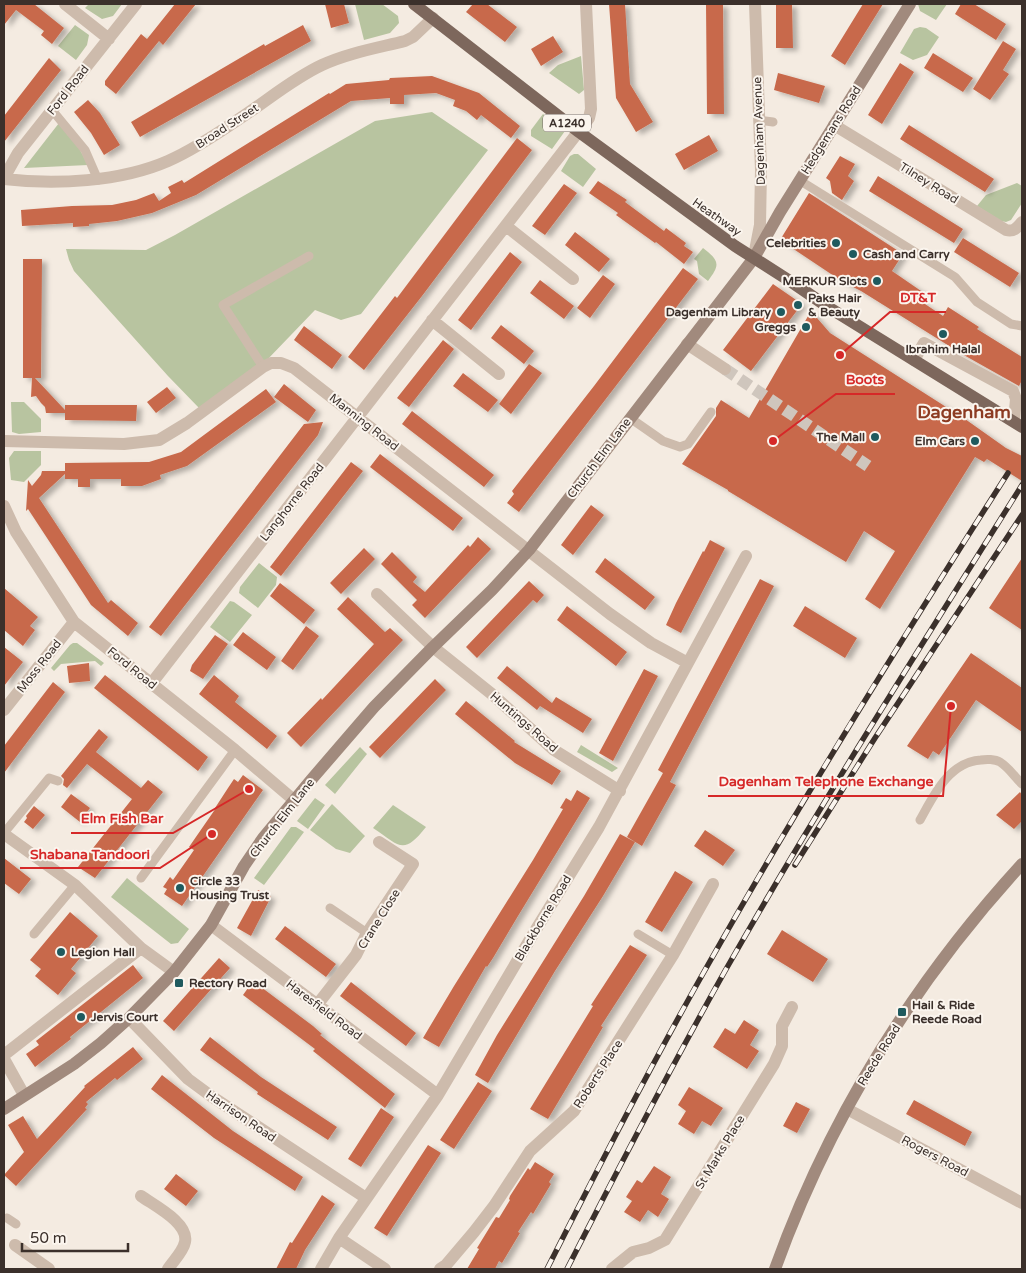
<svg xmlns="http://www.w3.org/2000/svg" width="1026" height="1273" font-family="'Varela Round',sans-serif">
<defs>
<filter id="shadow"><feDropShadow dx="5" dy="3" stdDeviation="2.5" flood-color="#0004"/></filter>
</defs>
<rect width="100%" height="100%" fill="#f4ebe1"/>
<!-- green -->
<path fill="#b8c4a0" d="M89,4H122L113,16L102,19L85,8Z
M355,4H382L398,16L399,23L390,33L364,40Z
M918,4H947L936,20L920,11Z
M75,25L89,35L87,45L76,60L58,46Z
M920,27L926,28L939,37L927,55L913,60L900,53L914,29Z
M581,56L584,90L579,94L549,73L558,65Z
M432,112L488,150L361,314L341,320L315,310L265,362L200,409L168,376L74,271L69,260L66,249L146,250L175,235L375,121Z
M543,114L565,131L552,149L531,136V130Z
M59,123L79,148L88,165L24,168Z
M574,154H578L596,169L583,187L561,171L570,156Z
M1017,183L1022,186V203L1011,220L1006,222L1001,221L977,206L986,195Z
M703,248C720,261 720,265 708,281L699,274L697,261L694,259Z
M11,402H24L41,419V432L19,434L12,432Z
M14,451H41V465L24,482L11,480L9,458Z
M259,563L277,577L276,585L258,608L239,593L240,587Z
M230,601L234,602L252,615L230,642L210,627Z
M73,643H77L104,663L101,666L95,661L61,664L54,671L51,668L70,645Z
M581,745L618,768L612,772L577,752Z
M360,747L367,754L335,794L325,785Z
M315,798L325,805L308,829L297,821Z
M332,804L365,836L350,853L336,849L310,830Z
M393,805L426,827C403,856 400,846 373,828Z
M291,827H296L304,832L264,885L254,878Z
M127,878L189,929L178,943L171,944L111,897Z"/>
<!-- building -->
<path fill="#c8694b" filter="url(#shadow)" d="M4,4H34L64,28L52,44L41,35L44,31L16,10L4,25Z
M175,4H196L163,45L159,41L116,94L105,85V81L141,34L147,39Z
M325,4H344L349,23L331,28Z
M473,4H487L517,27L505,42L466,12Z
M609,4H625L630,84L653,122L636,132L616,98Z
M706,4H723L724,114H707Z
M776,4H792L793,48H776Z
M863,4H883L845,65L831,56Z
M961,4H974L1006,24L996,40L955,14Z
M303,25L311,41L140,137L131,122L264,44L265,46Z
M553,36L563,52L541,66L531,49Z
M1003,41L1016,49L1003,70L1009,74L990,100L973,89Z
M933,53L973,78L963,92L924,68Z
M49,58L61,70L4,142V116Z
M900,63L914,72L882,124L868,115Z
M778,73L825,86L819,103L774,90Z
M432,76L479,93L520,126L511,138L481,115L477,120L466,111L453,106L455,100L436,93L404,95V104H390V98L351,101L196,195L152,213L117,221L89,224V226L73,227V223L22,226L21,210L72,206L112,205L136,200L154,193L159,201L171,193L168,187L182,180L184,183L329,93L330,94L346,84L389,80L390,78Z
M88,100L100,113L120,145L104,155L91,133L74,112Z
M909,125L994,179L985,192L900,139Z
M709,135L718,151L684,170L675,154Z
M517,138L532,150L422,296L364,370L348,357L395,296L397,298Z
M840,156L855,164L848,176L854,181L842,200L832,193L830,181L826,178Z
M878,176L963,229L954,243L869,191Z
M598,181L627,200L625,202L664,231L666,228L686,243L684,246L693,252L684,264L656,242L655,243L616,215L618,213L589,193Z
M564,184L577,193L545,235L532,226Z
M809,193L903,254L892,271L924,293L919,300L943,316L948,307L979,327L977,329L1022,357V380L1019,386L962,354L861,291L843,282L780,240Z
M575,232L610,259L599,272L565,245Z
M963,238L1019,273L1010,287L954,252Z
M510,252L522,262L471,330L458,320Z
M23,259H42L41,378H35L65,410V405H137L136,421L65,420V413H46L45,407L41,403L36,396L31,397L32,378H23Z
M683,268L698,279L519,512L507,503L514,494L512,491L594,386Z
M603,275L615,284L590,318L577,308Z
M540,280L574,306L564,319L530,293Z
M773,284L802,304L751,371L723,350Z
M811,311L830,333L965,419L1006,448L1022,456V481L987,459L984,462L975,457L880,609L865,599L895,551L864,531L846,562L728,491V490L682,464L716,416V408L721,400L749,418Z
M501,325L534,351L524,364L491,338Z
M304,326L342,355L332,369L294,340Z
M443,340L454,349L409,407L397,398Z
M529,364L542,373L511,414L499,404Z
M463,373L498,400L488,412L453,386Z
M284,384L316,410L308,422L274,397Z
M167,387L176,398L156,413L147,402Z
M266,389L276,402L187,466L160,475L161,479L142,486H121V479H90V487H78V479H65V474L39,498L108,603L111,600L138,623L128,636L91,605L28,509L26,511L28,480L32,486L41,475L42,471H65V463L149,462L181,452Z
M412,411L494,475L484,487L402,424Z
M323,422L318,435L161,636L149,627L304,424Z
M380,454L463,518L453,531L370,467Z
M351,462L363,471L281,576L270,567Z
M591,505L604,515L573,555L561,545Z
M478,537L491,549L425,618L412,605L417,600L381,564L392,552L417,577L413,582L425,592L468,545L470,547Z
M710,540L725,548L681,633L666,625L676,603L703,551L704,552Z
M364,548L375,559L341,594L330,583Z
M605,558L655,597L645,610L595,572Z
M1022,558V630L989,608Z
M760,579L774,586L670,782L676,785L642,846L627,837L663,773L658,770Z
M529,581L544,595L537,603L533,600L477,658L466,647Z
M280,583L315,610L304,624L270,596Z
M4,588L38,617L30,626L35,630L23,646L4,630Z
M348,597L385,632L390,628L403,640L301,747L287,733L321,698L322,700L374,644L337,609Z
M567,606L627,652L616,666L557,620Z
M805,606L857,638L845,658L793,626Z
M306,626L319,636L293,670L281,661Z
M243,632L276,657L267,670L233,645Z
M215,635L228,644L203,679L190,671L192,665Z
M4,647L23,662L4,686Z
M971,653L1022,688V732L976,700L939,755L933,751L928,759L907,746Z
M89,663L90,681L69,683L67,666Z
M507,666L552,703L556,697L592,719L583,733L540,706L537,710L497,678Z
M644,669L658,676L613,761L599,753Z
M105,675L208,757L198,771L94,688Z
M214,675L239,696L235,702L277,736L267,749L199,694Z
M435,679L446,690L380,758L369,747Z
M53,682L65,692L4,773V746Z
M466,701L515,741L514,742L561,771L552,785L515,763L455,714Z
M99,729L108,737L96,752L141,788L148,780L163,792L95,878L78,867L132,799L87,764L67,788L63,785L64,779L61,776Z
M243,775L263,790L182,906L164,894L167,889L163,887L170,877L173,880L194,850L189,847L216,808H215L228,788L234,779L238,782Z
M577,790L590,798L518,916L493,958L487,967L486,966L439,1047L423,1038L454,986L533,860L563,809L560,808L566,798L571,801Z
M1020,792L1022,795V821L1014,829L996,815Z
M71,794L90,808L80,822L61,807Z
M34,806L45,815L33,829L24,822L27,818L26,816Z
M705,830L735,850L723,866L694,846Z
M620,834L635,842L603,896L555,971L488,1083L475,1075L497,1035L584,896Z
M4,858L31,879L19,894L4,883Z
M675,871L693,882L662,932L645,922Z
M258,890L271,897L251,936L237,928Z
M70,912L98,936L71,969L76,973L58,995L35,976L41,969L30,960Z
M285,926L336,964L326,977L275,939Z
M782,930L828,959L813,982L767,954Z
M630,945L647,955L601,1026L603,1027L548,1119L530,1109L593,1006L591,1005Z
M219,958L230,968L174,1031L163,1021Z
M133,965L143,978L70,1037L71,1039L35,1067L26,1054L39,1045L36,1041Z
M253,981L313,1026L322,1034L320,1035L395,1094L385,1108L313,1051L315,1049L243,995Z
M351,982L416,1033L406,1046L340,996Z
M744,1020L759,1030L750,1045L759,1051L747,1069L713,1047L725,1028L735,1034Z
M210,1037L261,1077L337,1127L328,1140L257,1094L258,1092L200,1050Z
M133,1047L143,1059L117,1080L115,1078L86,1102L88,1104L85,1108L87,1109L16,1186L4,1175L24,1152L8,1125L23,1116L37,1139L85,1087L84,1086Z
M162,1075L233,1131L303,1177L295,1191L214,1138L151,1089Z
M478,1082L492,1091L454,1149L440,1140Z
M689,1087L723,1108L711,1126L702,1121L694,1134L678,1124L686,1111L678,1105Z
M914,1100L972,1132L965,1146L906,1114Z
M796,1102L810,1109L797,1133L783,1126Z
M381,1108L394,1117L361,1167L348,1159Z
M428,1145L441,1153L387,1236L374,1228Z
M535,1162L554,1174L549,1182L551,1184L533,1214L531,1212L518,1232L520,1233L502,1263L499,1261L495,1269H467L479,1249L477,1248L496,1217L499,1218L510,1200L509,1199L510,1196L528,1168L530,1170Z
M654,1166L671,1177L661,1194L669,1199L658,1217L648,1210L640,1222L624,1212L632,1201L626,1197L637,1180L642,1183Z
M176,1174L198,1191L186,1206L164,1189Z
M322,1195L335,1204L305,1250L296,1269H276L290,1242L292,1243Z"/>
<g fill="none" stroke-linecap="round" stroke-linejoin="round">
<!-- street-tunnel -->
<path stroke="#cfc6bd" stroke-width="12" stroke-dasharray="12 6" stroke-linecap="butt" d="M725,369L868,466"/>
<!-- lane -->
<path stroke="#cdbbac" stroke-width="9" d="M52,110L85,150L98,180
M759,120L773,122
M799,180L955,277L977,302L1011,324L1022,326
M263,367L223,305L309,256
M630,418L663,441L680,447L688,444L711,412
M920,820C934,795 949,762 981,760C986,759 995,759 1000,762C1008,767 1015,777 1022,784
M4,833L49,778L58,781
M141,878L235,750
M330,908L367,933
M34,934L75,885
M638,934L673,955
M7,1218L16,1224"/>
<!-- street -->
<path stroke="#cdbbac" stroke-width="12" d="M65,4L109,39
M834,125L1006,230C1014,232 1017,228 1022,222
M4,178L18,153L136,4
M4,179C55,185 120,182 168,161C193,150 217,134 239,119C267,101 292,79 322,65C348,53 377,48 405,41L413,37L433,18
M506,226L573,279
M754,256L760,225L761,170L755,4
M432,320L499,374
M687,344L725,369
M914,360L924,343L1013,391L1016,399L1014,421
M4,441L124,444L159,440L187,423L263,367L271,363H281L294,368L610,614L651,643L688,663
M4,506L16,532L74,622L235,750L295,801
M377,594L433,647L493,695L554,750L620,791
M151,684L589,118L591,109L586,4
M4,710L74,622
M4,834L75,885L141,948L174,972
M211,925L438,1095
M317,1005L356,955L367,933L413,864L379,842
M129,1018L188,1079L211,1096L366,1198
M4,1055L141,948
M4,1059L24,1095
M847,1109L1022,1203
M141,1196C155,1206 189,1223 185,1242C183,1252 173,1261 168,1269
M339,1238L385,1269
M15,1245L49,1269
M321,1269L339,1238L438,1095L535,931L599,827L746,556
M440,1269L446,1265L474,1232L494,1206L530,1151L574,1111L673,955L713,884
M612,1269L633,1252L649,1248L665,1240L774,1064L782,1046V1026L792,1007"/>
<!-- secondary -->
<path stroke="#a18a7d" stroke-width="12" d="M4,1109L74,1064L101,1043L129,1018L174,972L211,925L244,866L263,838L311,780L374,707L433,647L492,590L529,550L754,258L780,212L910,4
M775,1269C829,1119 914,982 1022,864"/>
<!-- primary -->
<path stroke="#7d675c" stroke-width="12" d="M414,4L579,132L735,246L793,283L828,307L1022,427"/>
<!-- rail casing -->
<g stroke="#3b302b" stroke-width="5.5">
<path id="rail" d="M795,865L875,738L1022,515
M547,1269C599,1166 652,1063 709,963C803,797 905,634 1008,473
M567,1269C618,1169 670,1069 725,971C819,806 921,646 1022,485"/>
</g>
<!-- rail -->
<use href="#rail" stroke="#fbf5ee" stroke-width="4" stroke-dasharray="11" stroke-linecap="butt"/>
</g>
<!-- markers -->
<g fill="#1f5a5e" stroke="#fbf5ee" stroke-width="2">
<circle cx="836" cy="243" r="5"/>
<circle cx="853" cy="254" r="5"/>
<circle cx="877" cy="281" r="5"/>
<circle cx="798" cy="305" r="5"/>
<circle cx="781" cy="312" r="5"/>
<circle cx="806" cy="327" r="5"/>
<circle cx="943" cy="334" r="5"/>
<circle cx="875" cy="437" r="5"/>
<circle cx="975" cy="441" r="5"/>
<circle cx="180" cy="888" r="5"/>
<circle cx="61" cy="952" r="5"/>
<rect x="174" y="978" width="10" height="10" rx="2.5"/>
<rect x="897" y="1007" width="10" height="10" rx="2.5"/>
<circle cx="81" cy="1017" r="5"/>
</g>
<g text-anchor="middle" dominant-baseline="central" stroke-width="4" stroke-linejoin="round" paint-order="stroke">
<!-- shield labels -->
<rect fill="#fbf5ee" stroke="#756b66" stroke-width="1" x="543" y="114.5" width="48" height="17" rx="4"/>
<g font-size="11" font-weight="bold" fill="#3b302b">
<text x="567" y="123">A1240</text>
</g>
<!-- street labels -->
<g font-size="12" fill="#3b302b" stroke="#fbf5ee">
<text transform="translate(68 90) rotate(-52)">Ford Road</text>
<text transform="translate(227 126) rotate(-33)">Broad Street</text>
<text transform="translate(831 130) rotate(-58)">Hedgemans Road</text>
<text transform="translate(759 131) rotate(-92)">Dagenham Avenue</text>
<text transform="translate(929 183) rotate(32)">Tilney Road</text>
<text transform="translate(717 217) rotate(35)">Heathway</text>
<text transform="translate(364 422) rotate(38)">Manning Road</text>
<text transform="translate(599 458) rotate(-53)">Church Elm Lane</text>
<text transform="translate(292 502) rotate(-52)">Langhorne Road</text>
<text transform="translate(39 666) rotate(-52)">Moss Road</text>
<text transform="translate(132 668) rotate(39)">Ford Road</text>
<text transform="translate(524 722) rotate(41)">Huntings Road</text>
<text transform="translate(282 818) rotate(-52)">Church Elm Lane</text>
<text transform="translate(543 918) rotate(-59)">Blackborne Road</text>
<text transform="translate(379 919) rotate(-58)">Crane Close</text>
<text transform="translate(324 1010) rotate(37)">Haresfield Road</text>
<text transform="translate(879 1055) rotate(-58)">Reede Road</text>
<text transform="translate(598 1074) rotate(-57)">Roberts Place</text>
<text transform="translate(241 1116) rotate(34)">Harrison Road</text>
<text transform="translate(720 1152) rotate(-59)">St Marks Place</text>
<text transform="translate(935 1156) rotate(28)">Rogers Road</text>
</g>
<!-- poi labels -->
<g font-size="12" font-weight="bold" fill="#3b302b" stroke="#fbf5ee" text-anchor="start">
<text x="826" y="243" text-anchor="end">Celebrities</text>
<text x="863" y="254">Cash and Carry</text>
<text x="867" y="281" text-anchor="end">MERKUR Slots</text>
<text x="808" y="298">Paks Hair<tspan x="808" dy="14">&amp; Beauty</tspan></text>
<text x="771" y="312" text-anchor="end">Dagenham Library</text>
<text x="796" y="327" text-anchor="end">Greggs</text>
<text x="943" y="349" text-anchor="middle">Ibrahim Halal</text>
<text x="865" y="437" text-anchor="end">The Mall</text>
<text x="965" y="441" text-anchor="end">Elm Cars</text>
<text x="190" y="881">Circle 33<tspan x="190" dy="14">Housing Trust</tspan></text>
<text x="71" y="952">Legion Hall</text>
<text x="189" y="983">Rectory Road</text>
<text x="912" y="1005">Hail &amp; Ride<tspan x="912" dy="14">Reede Road</tspan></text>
<text x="91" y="1017">Jervis Court</text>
</g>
<!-- district labels -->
<g font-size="18" font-weight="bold" fill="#8c3b22" stroke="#fbf5ee">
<text x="964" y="412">Dagenham</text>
</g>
</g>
<!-- callouts -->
<path fill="none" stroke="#d62828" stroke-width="2" d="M840 355L890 312H946M773 441L836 394H895M951 706L943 796H708M249 789L173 833H71M212 834L160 868H20"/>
<g fill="#d62828" stroke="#fbf5ee" stroke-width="2">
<circle cx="840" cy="355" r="5"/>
<circle cx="773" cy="441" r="5"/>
<circle cx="951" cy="706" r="5"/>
<circle cx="249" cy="789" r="5"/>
<circle cx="212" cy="834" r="5"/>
</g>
<g font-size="14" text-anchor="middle" font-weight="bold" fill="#d62828" stroke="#fbf5ee" stroke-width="4" stroke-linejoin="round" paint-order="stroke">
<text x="918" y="302">DT&amp;T</text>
<text x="865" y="384">Boots</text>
<text x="826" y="786">Dagenham Telephone Exchange</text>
<text x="122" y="823">Elm Fish Bar</text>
<text x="90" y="859">Shabana Tandoori</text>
</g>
<!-- border -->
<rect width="1026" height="1273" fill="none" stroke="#3b302b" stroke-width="10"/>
<!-- scale -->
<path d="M22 1243v8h106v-8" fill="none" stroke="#3b302b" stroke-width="2.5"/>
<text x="30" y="1243" font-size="15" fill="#3b302b" stroke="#fbf5ee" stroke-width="4" paint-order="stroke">50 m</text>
</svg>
